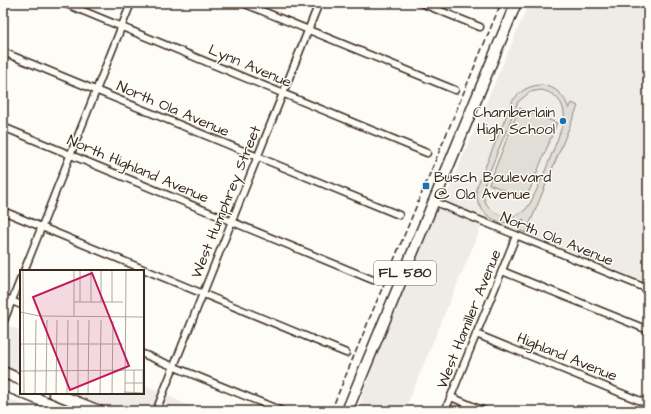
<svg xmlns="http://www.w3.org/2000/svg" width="651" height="414" font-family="'Architects Daughter',sans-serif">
<rect width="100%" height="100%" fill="#fdfcf7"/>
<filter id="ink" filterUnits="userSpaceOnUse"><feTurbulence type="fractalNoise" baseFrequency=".025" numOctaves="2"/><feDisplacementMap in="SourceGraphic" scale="8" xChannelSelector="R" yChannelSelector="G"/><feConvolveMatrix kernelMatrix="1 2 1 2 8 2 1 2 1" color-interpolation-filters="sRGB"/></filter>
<g filter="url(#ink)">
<!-- built -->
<path fill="#efece7" d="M529,3H648V283L444,201Z
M438,207L482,225L404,411H357L380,347Z
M6,325L21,331V374L3,367V332Z
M143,385L160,393L152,411H112L69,393H143Z
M165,395L201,411H159Z
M3,397H4L39,411H3Z"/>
<!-- green -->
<path fill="#e1ded7" stroke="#8e847a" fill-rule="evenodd" d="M542,85C556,87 564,95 569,109L572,103L578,106L526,233L519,230L524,219C500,230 476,215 476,189L513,100C521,90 530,85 542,85ZM541,90C557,93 566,105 564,121C559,136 535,200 526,209C517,218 502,219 492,210C484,204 482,195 484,185L518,102L530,92Z
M519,108L557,123L526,199L489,184Z"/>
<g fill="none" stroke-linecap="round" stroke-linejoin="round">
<!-- street casing -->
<g stroke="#3b2a1e" stroke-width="9">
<path id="street" d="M64,3L427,153
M243,3L455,90
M421,3L480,27
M3,52L399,215
M3,127L373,280
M435,202L648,289
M3,211L346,353
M24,271L131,3
M502,271L648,330
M3,297L21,305
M3,323L21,278
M476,334L648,404
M143,354L282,411
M451,397L484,411
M156,411L319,3
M445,411L516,236"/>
</g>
<!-- primary casing -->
<g stroke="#3b2a1e" stroke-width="13">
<path id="primary" d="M3,372L21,380
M3,385L21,392
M23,393L67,411
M54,393L99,411
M347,411L516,3"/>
</g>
<!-- street -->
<use href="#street" stroke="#fdfcf7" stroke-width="6"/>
<!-- primary -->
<use href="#primary" stroke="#fdfcf7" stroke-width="10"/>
<!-- rail -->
<path stroke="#3b2a1e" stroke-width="1.5" stroke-dasharray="6 3" stroke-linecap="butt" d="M331,411L501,3"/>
</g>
</g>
<!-- markers -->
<g fill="#1f6fb2" stroke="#fdfcf7" stroke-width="1.5">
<circle cx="563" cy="121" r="4"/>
<rect x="422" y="182" width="8" height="8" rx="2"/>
</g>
<g text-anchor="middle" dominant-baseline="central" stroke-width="3" stroke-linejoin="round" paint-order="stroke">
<!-- shield labels -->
<rect fill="#fdfcf7" stroke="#75695f" stroke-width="1" x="374" y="261" width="62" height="24" rx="3"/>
<g font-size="14" font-weight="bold" fill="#3b2a1e">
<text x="405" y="273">FL 580</text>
</g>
<!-- street labels -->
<g font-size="15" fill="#3b2a1e" stroke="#fdfcf7">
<text transform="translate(250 66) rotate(23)">Lynn Avenue</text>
<text transform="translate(173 109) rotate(23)">North Ola Avenue</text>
<text transform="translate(138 169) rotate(23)">North Highland Avenue</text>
<text transform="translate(226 202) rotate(-68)">West Humphrey Street</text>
<text transform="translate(557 239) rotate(22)">North Ola Avenue</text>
<text transform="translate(469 319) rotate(-68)">West Hamiller Avenue</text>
<text transform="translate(567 357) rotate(22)">Highland Avenue</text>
</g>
<!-- poi labels -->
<g font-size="15" fill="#3b2a1e" stroke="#fdfcf7" text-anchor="end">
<text x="555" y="112">Chamberlain<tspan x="555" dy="17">High School</tspan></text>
<text x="434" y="177" text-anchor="start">Busch Boulevard<tspan x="434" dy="17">@ Ola Avenue</tspan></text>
</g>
</g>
<!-- overview -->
<g transform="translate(20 270)">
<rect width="124" height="124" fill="#fdfcf7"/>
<path fill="none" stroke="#afa8a0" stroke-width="1" d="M3,0L4,124M54,32H103M60,32V0M71,32V0M81,32V0M92,32V0M0,42L20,46L124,47M54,46V0M0,74H103M123,100V124M0,101L124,100M105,113H124M104,122L123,123M15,124L16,50M26,124L27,50M36,124L37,50M47,124L48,50M58,124V50M68,124L69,50M80,124L81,50M92,124L93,51M105,124L106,0M114,124V100"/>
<path fill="#c2185b" fill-opacity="0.15" stroke="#c2185b" stroke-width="2" d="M72,3L109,96L50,120L13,27Z"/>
<rect width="124" height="124" fill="none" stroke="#3b2a1e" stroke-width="2"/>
</g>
<!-- margin -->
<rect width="651" height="414" fill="none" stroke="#fdfcf7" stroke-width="16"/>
<rect x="8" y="8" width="635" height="398" fill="none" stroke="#3b2a1e" stroke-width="1.5" filter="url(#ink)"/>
</svg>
